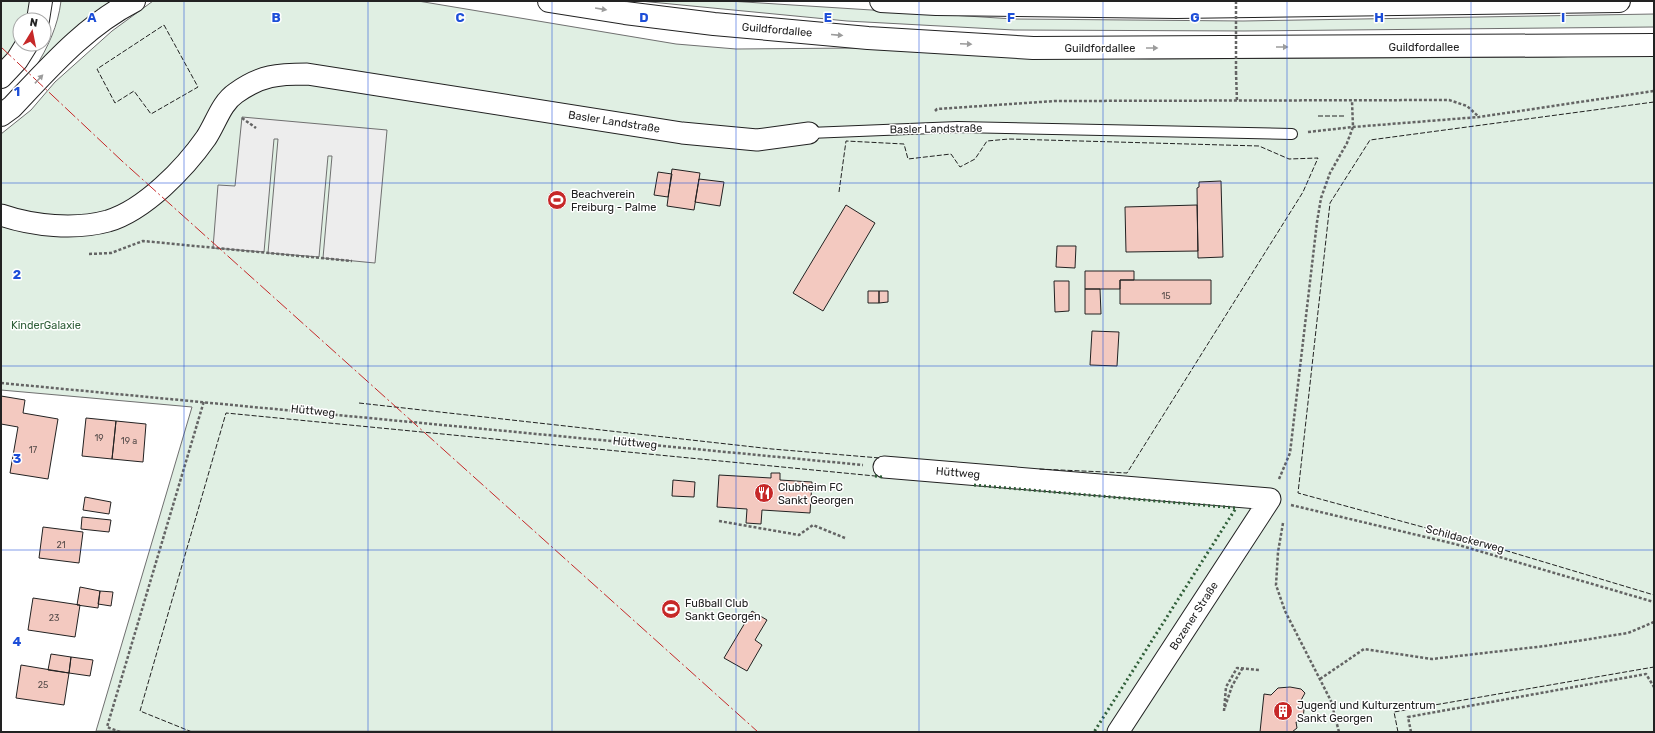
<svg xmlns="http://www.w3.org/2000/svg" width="1655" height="733" font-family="Rubik,sans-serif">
<rect width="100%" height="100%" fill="#fff"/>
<!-- green -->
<path fill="#e0efe3" stroke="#6f6f6f" d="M1,1H33L28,20H20V38L1,63Z
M61,1H116L35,68C48,47 58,26 61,1Z
M153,1H418L676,44L736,49L858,48L1030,57L1152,59L1551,57L1654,54V732L96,731L192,407L1,390V134L31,110L55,82L112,31Z
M640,1H729L1014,19L1243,21L1654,14V27L1244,31L1014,30L847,21Z"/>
<!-- parking -->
<path fill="#ededed" stroke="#6f6f6f" d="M242,117L387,130L375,263L323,258L332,156H328L319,257L268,253L278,139H274L264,252L213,248L218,185L235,186Z"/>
<!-- building -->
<path fill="#f3c9c0" stroke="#222" d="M672,169L700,173L694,210L667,206Z
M658,172L672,174L668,197L654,195Z
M699,179L724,182L720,206L695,202Z
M1221,181L1223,257L1198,258L1197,188L1199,187V182Z
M846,205L875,223L823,311L793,293Z
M1197,205L1198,251L1126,252L1125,207Z
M1057,246H1076L1075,268L1056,267Z
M1085,271H1134V280H1120V289H1085Z
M1120,280H1211V304H1120Z
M1054,281H1069V311L1055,312Z
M1085,289H1100L1101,314H1085Z
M868,291H879V303H868Z
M879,291H888V302L879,303Z
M1092,331L1119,332L1117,366L1090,365Z
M1,396L25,400L23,413L58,419L48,479L10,473L18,427L1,424Z
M86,418L116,421L112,459L82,456Z
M116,421L146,424L143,462L112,459Z
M771,473H780V480L812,482L810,513L762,510L761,524L746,523L747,509L717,507L719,475L771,478Z
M673,480L695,482L694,497L672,496Z
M85,497L111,502L109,514L83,510Z
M82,517L111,520L109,532L81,529Z
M43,527L83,532L79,563L39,558Z
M80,587L100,591L98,608L77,605Z
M100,591L113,592L111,606L98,604Z
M33,598L80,605L75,637L28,630Z
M752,611L767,620L755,640L762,645L747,671L724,658Z
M51,654L71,657L69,673L48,670Z
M71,657L93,660L90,676L69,673Z
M21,665L69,673L64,705L16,698Z
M1290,687L1301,689L1305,693L1300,702L1304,709L1303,720L1296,722L1297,728L1292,732H1260L1264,694L1271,695L1278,688Z"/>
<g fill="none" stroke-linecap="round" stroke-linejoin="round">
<!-- lane casing -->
<g stroke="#222" stroke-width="12">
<path id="lane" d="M809,133L958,127L1292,134"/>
</g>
<!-- street casing -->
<g stroke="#222" stroke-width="23">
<path id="street" d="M1,215C33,226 75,230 108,221C145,210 185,168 206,138C216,123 221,103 236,93C261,75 278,74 307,74L682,133L757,140L809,133
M884,467L1270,499L1118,732"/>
</g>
<!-- highway casing -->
<g stroke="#222" stroke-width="24">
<path id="highway" d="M549,1L625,13L714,24L868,38L1033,48L1654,45
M881,1L936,4L1176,7L1619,1
M38,20L41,1
M1,77L17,60L27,44
M1,115L12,107C49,68 85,26 134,1"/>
</g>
<!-- path -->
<path stroke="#646464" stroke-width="2.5" stroke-dasharray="3 2" stroke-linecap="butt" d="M1236,72L1237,102
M935,111L937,109L1055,101L1449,100L1467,106L1479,117
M242,118L256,128
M1308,132L1353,127L1479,117L1654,91
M89,254L111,253L143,241L352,261
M1,383L863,465
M1279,479L1290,453L1317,222L1321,198L1330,173L1347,143L1353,127L1352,101
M1291,505L1455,544L1654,602
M719,521L799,535L813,525L845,538
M1283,523L1278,552L1276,585L1285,611L1331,701L1339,732
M1320,679L1364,649L1432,659L1545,646L1628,633L1654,622
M1225,707L1232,686L1242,669
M1224,711L1226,687L1237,668L1260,670
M120,732L107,727L204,401
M1411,732L1408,717L1646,674L1654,687"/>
<!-- lane -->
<use href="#lane" stroke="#fff" stroke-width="10"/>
<!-- street -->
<use href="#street" stroke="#fff" stroke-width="21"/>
<!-- highway -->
<use href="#highway" stroke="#fff" stroke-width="22"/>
<!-- path-bridge -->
<path stroke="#646464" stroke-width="2.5" stroke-dasharray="3 2" stroke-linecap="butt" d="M1236,1V72"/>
<!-- hedge -->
<path stroke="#2f5e38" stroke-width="3" stroke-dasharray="2 3" stroke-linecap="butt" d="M875,476L883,477
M974,485L1236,508L1094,732"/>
<!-- fence -->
<path stroke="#222" stroke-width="1" stroke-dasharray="5 2" stroke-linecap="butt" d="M164,25L198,87L151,114L134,91L115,103L97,69Z
M1654,102L1370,140L1330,203L1298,493L1474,541L1654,595
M1318,116H1345
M839,192L846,141L904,144L908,159L951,154L960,167L975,159L987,141L1009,139L1259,146L1289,159L1318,158L1303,192L1127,473L1038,469
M359,403L772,449L880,458
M192,732L140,711L226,413L875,476
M1398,732L1394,712L1654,667"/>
<!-- power -->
<path stroke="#c62828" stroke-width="1" stroke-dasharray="14 3 2 3" stroke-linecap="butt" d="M1,47L122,161L758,732"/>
</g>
<!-- one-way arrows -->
<defs><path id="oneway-solid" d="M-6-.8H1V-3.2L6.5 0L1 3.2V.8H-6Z"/></defs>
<g fill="#9c9c9c">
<use href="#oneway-solid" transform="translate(601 9) rotate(9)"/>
<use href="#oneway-solid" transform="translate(837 35) rotate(5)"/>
<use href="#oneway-solid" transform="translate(966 44) rotate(3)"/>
<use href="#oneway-solid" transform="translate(1282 47)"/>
<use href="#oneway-solid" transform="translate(1152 48)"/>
<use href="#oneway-solid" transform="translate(39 79) rotate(-47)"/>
</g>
<!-- grid -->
<path fill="none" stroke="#1d4ed8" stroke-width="1" stroke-opacity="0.55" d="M184,1V732M368,1V732M552,1V732M736,1V732M919,1V732M1103,1V732M1287,1V732M1471,1V732M1,183H1654M1,366H1654M1,550H1654"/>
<!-- icons -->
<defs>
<g id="stadium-disc" transform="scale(1)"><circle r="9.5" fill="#c62828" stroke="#fff"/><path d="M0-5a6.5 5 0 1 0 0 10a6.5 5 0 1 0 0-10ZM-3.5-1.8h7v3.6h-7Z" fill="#fff"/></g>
<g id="restaurant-disc" transform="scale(1)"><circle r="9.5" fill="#c62828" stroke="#fff"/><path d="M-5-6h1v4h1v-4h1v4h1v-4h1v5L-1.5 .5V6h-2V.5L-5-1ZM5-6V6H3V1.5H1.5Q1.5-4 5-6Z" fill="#fff"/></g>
<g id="building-disc" transform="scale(1)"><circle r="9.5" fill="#c62828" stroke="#fff"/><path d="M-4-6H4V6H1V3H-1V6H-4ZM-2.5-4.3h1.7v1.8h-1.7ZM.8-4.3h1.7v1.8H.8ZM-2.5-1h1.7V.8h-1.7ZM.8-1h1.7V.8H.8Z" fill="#fff"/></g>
</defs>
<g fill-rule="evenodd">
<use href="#stadium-disc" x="557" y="200"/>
<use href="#restaurant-disc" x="764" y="493"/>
<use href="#stadium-disc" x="671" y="609"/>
<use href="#building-disc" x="1283" y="711"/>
</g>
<g text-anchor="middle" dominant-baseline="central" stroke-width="3" stroke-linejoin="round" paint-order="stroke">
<!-- number labels -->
<g font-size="9" fill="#564c4a">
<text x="1166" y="296">15</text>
<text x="99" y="438">19</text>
<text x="129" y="441">19 a</text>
<text x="33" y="450">17</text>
<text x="61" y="545">21</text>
<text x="54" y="618">23</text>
<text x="43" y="685">25</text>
</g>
<!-- street labels -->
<g font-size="11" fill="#222" stroke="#fff">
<text transform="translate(777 30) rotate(5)">Guildfordallee</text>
<text x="1424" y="47">Guildfordallee</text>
<text x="1100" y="48">Guildfordallee</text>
<text transform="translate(614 122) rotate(9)">Basler Landstraße</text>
<text transform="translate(936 129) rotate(-1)">Basler Landstraße</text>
<text transform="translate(313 411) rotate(6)">Hüttweg</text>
<text transform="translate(635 443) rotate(6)">Hüttweg</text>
<text transform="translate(958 473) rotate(5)">Hüttweg</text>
<text transform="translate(1465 539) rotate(15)">Schildackerweg</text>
<text transform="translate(1194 616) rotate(-57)">Bozener Straße</text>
</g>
<!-- poi labels -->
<g font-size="11" fill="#222" stroke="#fff" text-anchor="start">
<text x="571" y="194">Beachverein<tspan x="571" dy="13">Freiburg - Palme</tspan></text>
<text x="778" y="487">Clubheim FC<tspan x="778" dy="13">Sankt Georgen</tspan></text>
<text x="685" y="603">Fußball Club<tspan x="685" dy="13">Sankt Georgen</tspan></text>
<text x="1297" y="705">Jugend und Kulturzentrum<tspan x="1297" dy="13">Sankt Georgen</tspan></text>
</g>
<!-- park labels -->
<g font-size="11" fill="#2f5e38" stroke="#fff">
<text x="46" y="325">KinderGalaxie</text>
</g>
</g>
<g font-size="13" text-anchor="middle" font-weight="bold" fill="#1d4ed8" stroke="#fff" stroke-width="3" stroke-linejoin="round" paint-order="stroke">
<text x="92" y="22">A</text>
<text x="276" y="22">B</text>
<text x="460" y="22">C</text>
<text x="644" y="22">D</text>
<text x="828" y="22">E</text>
<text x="1011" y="22">F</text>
<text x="1195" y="22">G</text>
<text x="1379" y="22">H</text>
<text x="1563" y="22">I</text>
<text x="17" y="96">1</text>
<text x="17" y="279">2</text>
<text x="17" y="463">3</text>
<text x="17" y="646">4</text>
</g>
<!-- border -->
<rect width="1655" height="733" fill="none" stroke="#222222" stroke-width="4"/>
<!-- north arrow -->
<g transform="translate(32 32) rotate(10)"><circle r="19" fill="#ffffff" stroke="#a7a7a7"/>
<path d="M0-3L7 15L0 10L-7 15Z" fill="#c62828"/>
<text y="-6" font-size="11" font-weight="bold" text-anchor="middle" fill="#222222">N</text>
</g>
</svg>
